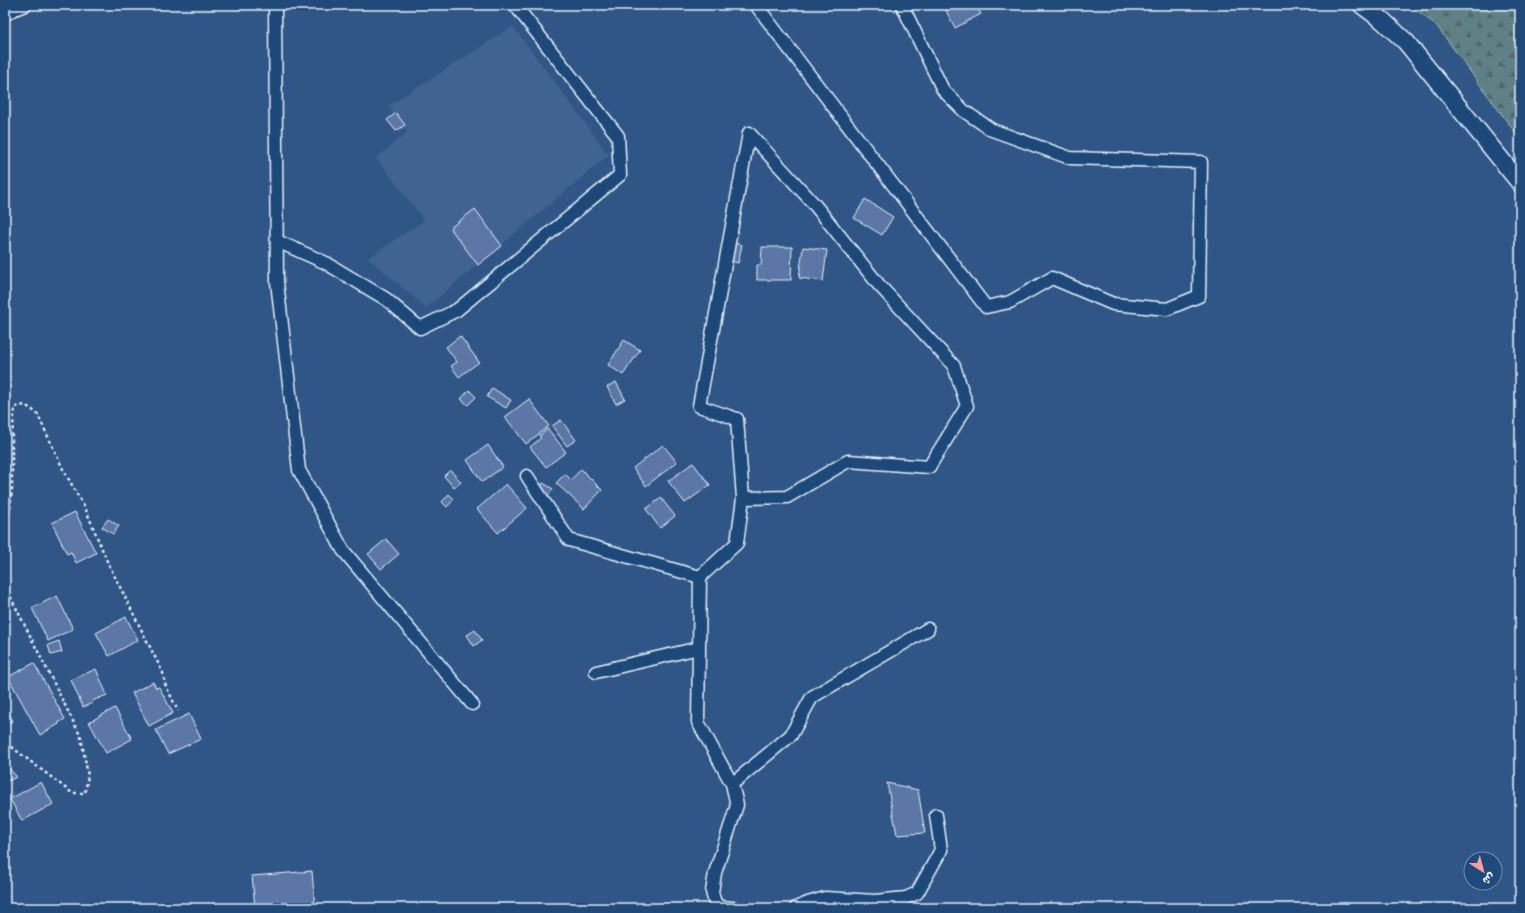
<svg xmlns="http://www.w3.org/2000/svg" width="1525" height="913" font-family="'Shantell Sans','Playpen Sans Arabic',sans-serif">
<defs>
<pattern id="forest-firs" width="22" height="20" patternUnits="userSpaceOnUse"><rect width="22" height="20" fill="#5e8085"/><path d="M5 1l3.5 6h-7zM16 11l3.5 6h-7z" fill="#53676a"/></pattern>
</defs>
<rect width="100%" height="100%" fill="#2f5686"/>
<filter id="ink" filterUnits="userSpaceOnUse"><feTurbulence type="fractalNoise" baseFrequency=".025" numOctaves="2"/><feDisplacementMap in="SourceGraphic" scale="8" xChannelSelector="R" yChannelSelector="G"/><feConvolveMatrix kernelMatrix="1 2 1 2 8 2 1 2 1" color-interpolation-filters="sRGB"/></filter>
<g filter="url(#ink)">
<!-- built -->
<path fill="#3f6391" d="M513,26L609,155L426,308L368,258L424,220L376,158L407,132L388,106Z"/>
<!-- forest -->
<path fill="url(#forest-firs)" stroke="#a3b8be" d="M1410,5H1520V139L1436,25Z"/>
<!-- building -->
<path fill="#5b77a5" stroke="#e8f1f8" d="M947,5H976L981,14L955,28L944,7Z
M396,113L405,125L396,131L387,120Z
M865,199L893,217L882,235L854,218Z
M475,209L502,246L478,265L450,228Z
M731,242L742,245L738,263L727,260Z
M762,247H792L791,280H757V265H761Z
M803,247L827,250L823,281L799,278Z
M460,336L479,362L459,377L451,366L457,362L446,347Z
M624,340L640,350L623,375L608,365Z
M6,376L9,418H5V377Z
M616,382L625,399L616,404L607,387Z
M492,388L511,400L506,408L487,397Z
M469,390L476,397L468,405L461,399Z
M529,399L549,426L526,444L505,417Z
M561,420L576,440L567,446L552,426Z
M548,429L566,452L546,467L530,447L541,438L539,436Z
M488,445L503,467L482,482L467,460Z
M663,445L677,462L646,486L633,468Z
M693,463L710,485L685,503L668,481Z
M581,469L602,490L584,509L556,483L565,474L571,480Z
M450,470L461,482L454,488L444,476Z
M543,483L553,489L547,498L537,492Z
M506,484L527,508L498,533L477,509Z
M449,494L454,499L447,507L442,502Z
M661,498L675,516L660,528L646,509Z
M75,512L96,553L76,563L71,552L67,554L52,523Z
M108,519L119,526L113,534L102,527Z
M386,539L399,554L381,569L368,554Z
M57,596L73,629L48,641L32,608Z
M126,617L138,640L109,656L96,633Z
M475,630L482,640L474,646L467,635Z
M59,641L62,652L51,655L48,645Z
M34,663L65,719L58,723L59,724L40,735L8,677Z
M96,669L107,695L92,701L93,703L83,707L71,680Z
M153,682L156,688L159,687L173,713L149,726L132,693Z
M5,705L13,721L5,725Z
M115,708L132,739L106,753L89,722Z
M189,714L201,739L168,754L156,730Z
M5,764L17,777L5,782Z
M41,782L53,804L22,821L10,799Z
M887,783L918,790L925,833L897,835Z
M312,871L315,908H255L252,876Z"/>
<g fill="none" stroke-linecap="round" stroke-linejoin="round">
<!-- street casing -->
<g stroke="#e8f1f8" stroke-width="15">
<path id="street" d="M275,5L277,282L299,470L343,550L472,704
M756,5L986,307L1010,302L1052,278L1113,304L1167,309L1199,296L1201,162L1070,158L992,130L964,111L943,90L902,5
M5,15L12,10L25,5
M277,241L326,263L386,299L420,328L457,310L620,175L618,136L515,5
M527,476L569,540L700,577
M743,498L787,497L848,461L929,467L967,406L954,366L879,285L814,204L749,133
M596,672L699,648
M732,784L791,735L812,697L928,629
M720,907L734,908
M721,908L715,903L712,892L715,873L737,805L732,784L698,722L700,577L737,543L743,498L737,419L699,406L749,133
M796,908L808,903L825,898L875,901L906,898L917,893L941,850L936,815"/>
</g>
<!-- secondary casing -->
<g stroke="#e8f1f8" stroke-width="20">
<path id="secondary" d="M1362,5L1382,20L1406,42L1520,183"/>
</g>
<!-- path -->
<path stroke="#e8f1f8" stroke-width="2.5" stroke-dasharray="3 3" stroke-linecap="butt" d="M5,556L12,489V435L15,407L25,405L37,413L63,469L86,510L107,561L163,673L165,684L178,711
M5,586L81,737L88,776L85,793H72L5,742"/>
<!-- street -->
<use href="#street" stroke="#1f4a7a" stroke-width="12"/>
<!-- secondary -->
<use href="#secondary" stroke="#1f4a7a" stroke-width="17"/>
</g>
</g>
<!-- margin -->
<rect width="1525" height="913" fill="none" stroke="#1f4a7a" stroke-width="20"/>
<rect x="10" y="10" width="1505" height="893" fill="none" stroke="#e8f1f8" stroke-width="1.5" filter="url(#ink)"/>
<!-- north arrow -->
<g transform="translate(1483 871) rotate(144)"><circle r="19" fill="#1f4a7a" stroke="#6f8dac"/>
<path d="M0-3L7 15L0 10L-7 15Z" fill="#ff9aa2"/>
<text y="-6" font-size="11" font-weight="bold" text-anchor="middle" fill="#e8f1f8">ش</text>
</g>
</svg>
